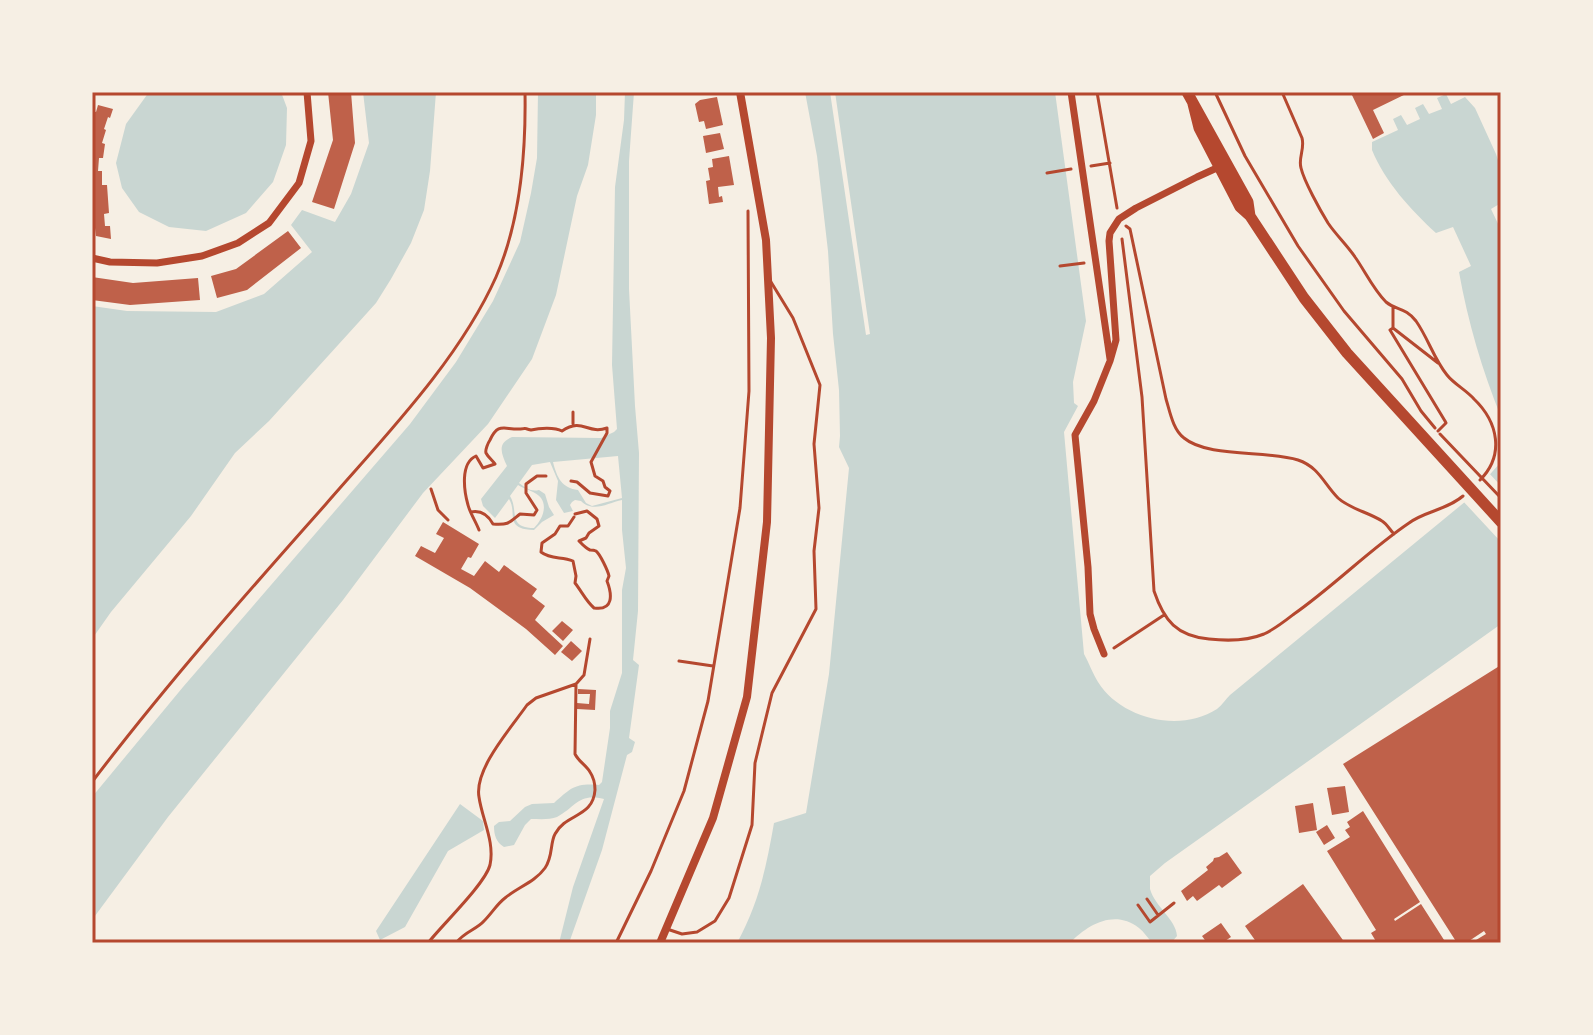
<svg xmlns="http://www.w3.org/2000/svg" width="1593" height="1035" font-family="'Playfair Display',serif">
<rect width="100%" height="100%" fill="#f6efe4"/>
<!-- water -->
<path fill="#c9d6d2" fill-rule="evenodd" d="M149,92H281L287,108L286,145L273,182L246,213L206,231L169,227L139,212L122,188L116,163L126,124Z
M363,92H436L430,171L424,210L411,243L391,279L376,303L358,323L269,421L235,453L191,516L111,612L92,639V306L127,311L216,312L264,294L312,252L291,225L302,210L335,222L351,194L369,143Z
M538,92H596V115L588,165L577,196L556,295L532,359L488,424L423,493L343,600L168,817L92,920V797L183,687L410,424L456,362L493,301L520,242L531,193L537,158Z
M625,92H634L629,161V289L635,406L639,453L638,611L633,660L639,665L629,738L635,742L632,752L627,755L602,850L569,943H559L573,887L604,799C578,793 577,806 557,817C550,820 539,819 531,819L525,825L514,845L504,847C496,842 494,835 494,826L499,822L510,821L525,807L532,804L554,803C571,788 575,783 599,785L602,782L610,728V711L622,673V590L626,568L622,530V500C608,503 593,513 581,501L575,500L572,502L570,505L573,511L564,513L556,500L558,481L550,462L532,465L519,483C526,488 531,492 539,490L545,494L549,507L554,515L542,522L534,530C503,529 518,513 509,499L495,518L483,506L481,499L507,466C501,453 497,443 512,437L601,438L614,432L617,429L612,365L615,187L624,120ZM618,456L622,498L592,506L586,503L578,490C562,488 557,478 553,462ZM518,485C524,489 537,492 541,498C548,508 541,521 534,528C507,528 519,510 510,496Z
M805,92H1055L1086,321L1073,382L1074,403L1078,406L1064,432L1084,654C1089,663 1093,674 1098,682C1121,719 1180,733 1217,709C1222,705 1226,699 1230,695L1466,501L1501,462V624L1165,863L1150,876C1150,877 1150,888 1150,889C1155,907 1176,919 1177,936L1171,943H1152C1148,938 1144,932 1139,928C1115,909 1088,924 1070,943H737C759,903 766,868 774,823L806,813L829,674L849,468L839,447L840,436L839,390L833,334L828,251L817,156Z
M1446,94L1451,104L1465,97L1475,108L1496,154L1501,169V203L1491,209L1501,230V417C1482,370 1468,322 1459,272L1471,266L1453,227L1436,233C1411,210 1385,182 1372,150V142L1398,130L1393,119L1401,115L1407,125L1420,119L1415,108L1423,104L1429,114L1442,109L1437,98Z
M460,804L483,821L484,830L448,851L405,927L380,940L376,931Z"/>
<!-- pier -->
<path fill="#f6efe4" d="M830,92H835L870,334L866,335Z
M1488,472L1501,486V542L1462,500Z"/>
<!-- building -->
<path fill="#bf614a" d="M328,92H351L355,143L334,209L312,202L333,140Z
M1353,92H1410L1373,110L1384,133L1373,139L1351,93Z
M717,97L723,125L706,129L704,121L699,122L695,104L700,100Z
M98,105L113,109L110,118L108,117L104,129L106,130L102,143L105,144L103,158H99L98,171H102V185H107L109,213L104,214L105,226H110L111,239L96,236L95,228H92V111L96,112Z
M720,133L724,149L706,153L703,136Z
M729,156L734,185L718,187L719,197L722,196L723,202L709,204L706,181L710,180L708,168L713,167L712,159Z
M288,231L301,248L247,290L217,298L211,276L236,269Z
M92,277L133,283L198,278L200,300L130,305L92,300Z
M443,522L479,544L471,558L468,557L461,569L474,576L485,561L499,572L504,565L537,589L532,596L545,606L535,620L563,646L555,655L526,629L470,588L415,556L421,546L435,553L444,538L436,534Z
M562,621L573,630L563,641L552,631Z
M571,641L582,651L572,661L561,652Z
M1501,665V943H1471L1486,934L1484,931L1466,943H1457L1343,764Z
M578,689L596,690L595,710L577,709V703L589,704L590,694H578Z
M1345,786L1349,812L1332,815L1327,788Z
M1313,803L1317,830L1299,833L1295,806Z
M1363,811L1420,902L1394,919L1395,921L1421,904L1446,943H1377L1371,933L1376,930L1327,851L1350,837L1345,830L1350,827L1347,822Z
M1327,825L1335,838L1324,845L1316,832Z
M1227,852L1242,873L1222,888L1219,885L1197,901L1193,896L1187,901L1181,891L1208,870L1206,867L1213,861L1214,858L1219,857Z
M1303,884L1345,943H1257L1245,926Z
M1221,923L1231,937L1222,943H1207L1202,936Z"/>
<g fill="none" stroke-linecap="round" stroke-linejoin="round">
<!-- path -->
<path stroke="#b5482f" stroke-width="3" d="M1097,92L1117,208
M1215,92L1245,156L1298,246L1344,311L1402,379L1421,411L1435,428
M1282,92L1302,138C1305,149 1298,158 1301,168C1304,181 1320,210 1328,223C1336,235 1347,245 1355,257C1365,271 1373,289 1386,302C1397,311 1405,307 1416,321C1428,338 1434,359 1447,375C1454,384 1466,390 1474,399C1498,422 1505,455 1480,480
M1091,166L1110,163
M1047,173L1071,169
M1126,226L1130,229L1166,399C1170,412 1173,430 1184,438C1208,458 1267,450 1298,460C1319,467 1324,484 1338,498C1350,509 1368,512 1382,521C1387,524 1390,530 1394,534
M1122,239L1142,397L1154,591C1164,621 1177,636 1209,639C1227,641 1247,641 1264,634C1275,629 1285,621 1294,614C1334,586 1369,550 1409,523C1425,511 1447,510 1463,496
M1060,266L1084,263
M1393,327V307
M1438,363L1393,328L1390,330L1445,421L1446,423L1438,431
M573,424V412
M1440,434L1501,498
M431,489L438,510L448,520
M471,512C481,510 488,515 493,524C509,525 509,523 520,514L534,515L537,510L526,493V484L537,476H546
M574,517L568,526H560L555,534L542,543L541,552C551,560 562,556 573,561L576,576L575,583C582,592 586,601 594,608C614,611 612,594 607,581L609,576C608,571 600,554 596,551C594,550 592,550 590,550C585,548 582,544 579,541L586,538L589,533L599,526L597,519L587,511L575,514
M479,530C476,522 470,513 468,505C464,491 460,463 476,456L483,468L495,464C492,460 488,457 486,453C485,450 488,443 490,440C498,423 503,429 518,429C530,429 520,427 531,430C539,428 555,427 562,431C583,417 587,435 607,428V433L591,462L595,476L603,481L605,487L610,491L608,496L590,493L577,482L571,481
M1114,648L1164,615
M679,661L713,666
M92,782C165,686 246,594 326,504C385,436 459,360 496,277C520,222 526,151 525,92
M1147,899L1158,915
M1138,905L1150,922L1174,903
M428,943C442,925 485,884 490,865C495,842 482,819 479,797C474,769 511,728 527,705L536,698L576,684L584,675L590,639
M456,943C465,931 476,930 484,921C492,913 497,904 505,898C518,887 535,882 545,868C553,857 550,843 555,834C566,813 593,818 595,790C595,783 594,778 590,772C586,765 579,762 575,754L576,684
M616,943L651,871L684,791L708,701L740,508L749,391L748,211"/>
<!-- service -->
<path stroke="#b5482f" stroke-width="3" d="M667,929L682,934L697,932L715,921L729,898L752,825L755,763L772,693L816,609L814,551L819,508L814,444L820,385L793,318L771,282"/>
<!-- minor -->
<path stroke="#b5482f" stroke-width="7" d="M1071,92L1110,359
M92,258L110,262L157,263L202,256L238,243L269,223L299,183L311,141L307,92
M1104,654L1094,629L1090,614L1088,567L1075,435L1094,401L1110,361L1116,340L1109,241L1110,233L1119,219L1136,208L1197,177L1219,167"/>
<!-- tertiary -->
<path stroke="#b5482f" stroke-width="8" d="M660,943L713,818L747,697L767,522L771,338L766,240L740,92"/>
<!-- primary -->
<path stroke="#b5482f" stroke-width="11" d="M1187,92L1248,202L1250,216
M1193,104L1199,128L1240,207L1250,216L1304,298L1347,353L1501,522"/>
</g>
<!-- border -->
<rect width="1593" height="1035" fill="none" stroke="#f6efe4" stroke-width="188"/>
<rect x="94" y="94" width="1405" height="847" fill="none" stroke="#b5482f" stroke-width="3"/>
</svg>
